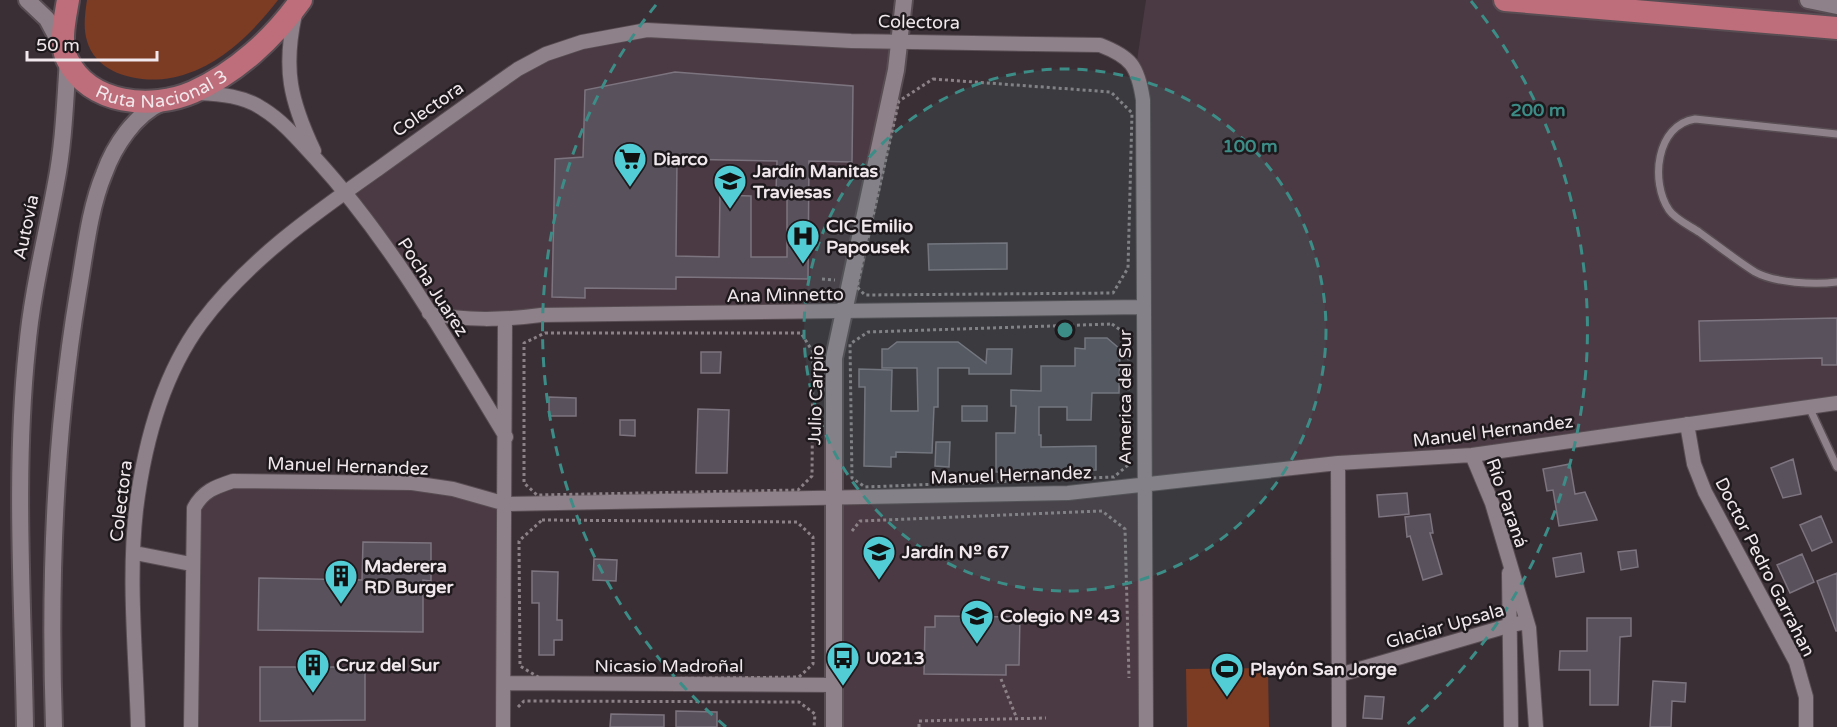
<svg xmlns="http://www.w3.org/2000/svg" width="1837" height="727" font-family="'Varela Round',sans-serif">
<rect width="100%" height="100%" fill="#3b2f36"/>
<!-- built -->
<path fill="#4b3a43" d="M1146,0H1837V403L1711,421L1144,487L1146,727H834L835,498L1143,486L1136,67Z
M621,33L899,41L843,312L429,313L345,192L518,69Z
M412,483L506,504L503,727H191L194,508L215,487Z"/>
<!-- green -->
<path fill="#7c3b23" d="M87,0H278C255,30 223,62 186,74C154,86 98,80 87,41C83,28 85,13 87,0Z
M1268,668L1269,727H1187L1186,669Z"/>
<!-- building -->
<path fill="#59525d" stroke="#7c747f" stroke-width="1.5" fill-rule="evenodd" d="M675,72L853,86L852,162L809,161L808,279L676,277V289L585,288V298L552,297L555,159L583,157L585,90ZM677,159L777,161L776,192H787V257H751V196L720,195L719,257L676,256Z
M1007,243V269L929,270L928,244Z
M1837,318V365H1822V358L1700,361L1699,321Z
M1085,338H1107L1120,349L1119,393H1092L1091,420H1067V407H1039V435H1041V447L1096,446V470L996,472V433H1015L1016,406H1011V390L1041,391V366H1075V348L1085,349Z
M897,342H958L986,363L987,349H1012L1011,374H969V368H938V407H934L932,453L896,452V457H891V467L864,466L865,387H859V369L892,370L891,411H918L917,368H882V349H888Z
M701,352H721L720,373H701Z
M549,397L576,398V416H549Z
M962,406H987V421H962Z
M698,409L729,410L727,473H696Z
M620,420H635V436L620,435Z
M936,442H950L949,467L935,466Z
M1793,459L1801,494L1783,498L1771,468Z
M1570,464L1575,494L1585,492L1597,520L1559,526L1553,490L1547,491L1543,469Z
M1407,493L1409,514L1379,517L1377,495Z
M1430,514L1433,533H1430L1442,574L1423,580L1410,536L1407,537L1405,517Z
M1821,516L1832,542L1812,551L1800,525Z
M363,542L431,543V581L423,580V632L258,630L259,578L362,580Z
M1636,550L1638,567L1621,570L1618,552Z
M1581,553L1584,572L1556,577L1553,558Z
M1802,554L1814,582L1790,593L1777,565Z
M594,559L617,560L616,581L593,580Z
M532,571L558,572L557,620H562V640H554V655H539V603H532Z
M1837,573V631H1836L1817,581Z
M935,616L1020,617L1019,665H1006V675L924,674L925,627H935Z
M1587,618H1631V636L1620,637L1618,705H1590V670H1559L1560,651H1587Z
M260,667H365V720L260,721Z
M1653,681L1686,683L1685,702L1672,701L1671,727H1650Z
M1365,696L1384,697L1382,719L1363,718Z
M676,711L717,712V727H676Z
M611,714L664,715V727H610Z"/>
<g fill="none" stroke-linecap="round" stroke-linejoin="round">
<!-- service casing -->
<g stroke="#584d53" stroke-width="10">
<path id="service" d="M1837,134L1695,119C1656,125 1650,182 1669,210C1675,219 1690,226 1699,232C1717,245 1736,260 1755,272C1775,283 1815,285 1837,282
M1809,407L1837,467"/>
</g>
<!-- minor casing -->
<g stroke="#584d53" stroke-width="16">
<path id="minor" d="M295,14C283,69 290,100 314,151
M198,93C221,94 244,96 263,109C284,122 300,142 316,159C392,242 448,342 506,437
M429,313C467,321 502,320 541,315L1142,307
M1687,424L1694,464L1705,492L1796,662L1806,697V727
M1472,455L1492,503L1529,628L1536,727
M1338,463L1339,727
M135,553L191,564
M1509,573L1511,727
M1339,675L1511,625L1527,622
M504,683L834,685
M138,727C136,655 128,581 136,510C144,445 162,376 201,323C248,260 314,214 378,169C425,135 471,102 518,69L546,54L582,42L647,30L851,41L1100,45C1131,57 1138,66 1143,100L1146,727
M191,727L194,508C203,491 215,487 233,481L412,483L453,489L506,504L1068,493L1338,463L1472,455L1837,403
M503,727L505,320"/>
</g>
<!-- tertiary casing -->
<g stroke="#584d53" stroke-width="20">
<path id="tertiary" d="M27,0L47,19L62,47
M1808,0L1837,6
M25,727C23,601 14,474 27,349C32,292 46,238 56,183C64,142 65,101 68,60
M54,727C49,582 54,437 78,293C85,254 89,210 104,174C114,146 135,114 163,102
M834,727V358L896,70L904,0"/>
</g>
<!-- trunk casing -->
<g stroke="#584d53" stroke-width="26">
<g id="trunk">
<path id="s1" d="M68,0C65,18 59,42 67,59C89,105 152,110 193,92C236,73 274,38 301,0"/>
<path d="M1505,0L1837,28"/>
</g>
</g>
<!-- path -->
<path stroke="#8b8186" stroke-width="3" stroke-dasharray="3 3" stroke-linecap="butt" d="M933,79L1111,92L1132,113L1128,268L1113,293L865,295L857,287L899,101Z
M822,279L835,280
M1112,324L1129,336L1128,465L1114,477L865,487L852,478L850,344L868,332Z
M545,333H801L813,352L812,476L798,490L537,495L524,483V343Z
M542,520L797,522L813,537V664L799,677L543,680L520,666L519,541Z
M852,531L860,521L1102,511L1125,529L1129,678
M1001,679L1017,719
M518,707L524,701L799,702L815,714L814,727
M919,727V721L1046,718"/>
<!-- service -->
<use href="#service" stroke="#8f8189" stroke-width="7"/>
<!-- minor -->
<use href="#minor" stroke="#8f8189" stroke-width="14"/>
<!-- tertiary -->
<use href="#tertiary" stroke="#8f8189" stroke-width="16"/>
<!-- trunk -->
<use href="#trunk" stroke="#be6e7a" stroke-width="22"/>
</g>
<!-- distance rings -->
<circle cx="1065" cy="330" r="261" fill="#3c8d87" fill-opacity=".12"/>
<g fill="none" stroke="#3c8d87" stroke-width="3" stroke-dasharray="10 8">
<circle cx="1065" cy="330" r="261"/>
<path d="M726 727A522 522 0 0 1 659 1M1471 1A522 522 0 0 1 1404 727"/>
</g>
<!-- icons -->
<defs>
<g id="supermarket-pin" transform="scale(1.725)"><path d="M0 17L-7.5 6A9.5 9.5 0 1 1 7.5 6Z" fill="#52ccd5" stroke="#1e191c"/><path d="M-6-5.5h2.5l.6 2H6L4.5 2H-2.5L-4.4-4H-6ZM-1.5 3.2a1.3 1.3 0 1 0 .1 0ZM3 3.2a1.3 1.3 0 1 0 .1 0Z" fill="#111"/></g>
<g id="school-pin" transform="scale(1.725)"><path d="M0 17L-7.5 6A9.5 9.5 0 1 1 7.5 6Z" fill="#52ccd5" stroke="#1e191c"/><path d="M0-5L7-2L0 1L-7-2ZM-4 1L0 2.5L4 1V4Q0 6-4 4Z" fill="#111"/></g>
<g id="hospital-pin" transform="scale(1.725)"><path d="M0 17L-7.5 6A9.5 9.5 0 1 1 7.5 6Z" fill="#52ccd5" stroke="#1e191c"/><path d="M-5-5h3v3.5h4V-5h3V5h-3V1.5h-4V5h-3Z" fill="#111"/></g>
<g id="building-pin" transform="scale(1.725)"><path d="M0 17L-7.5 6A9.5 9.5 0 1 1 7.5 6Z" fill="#52ccd5" stroke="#1e191c"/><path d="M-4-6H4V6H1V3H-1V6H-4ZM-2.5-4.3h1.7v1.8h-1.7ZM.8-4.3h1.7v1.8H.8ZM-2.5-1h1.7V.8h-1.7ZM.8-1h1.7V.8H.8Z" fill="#111"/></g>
<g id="bus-pin" transform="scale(1.725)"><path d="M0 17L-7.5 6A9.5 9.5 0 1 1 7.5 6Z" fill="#52ccd5" stroke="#1e191c"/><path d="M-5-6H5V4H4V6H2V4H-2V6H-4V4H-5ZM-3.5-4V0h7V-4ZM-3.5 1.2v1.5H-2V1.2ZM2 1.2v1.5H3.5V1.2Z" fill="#111"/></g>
<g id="stadium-pin" transform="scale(1.725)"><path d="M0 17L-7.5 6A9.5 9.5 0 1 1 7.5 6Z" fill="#52ccd5" stroke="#1e191c"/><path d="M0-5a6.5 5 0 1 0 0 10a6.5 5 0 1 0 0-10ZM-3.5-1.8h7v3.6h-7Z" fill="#111"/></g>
</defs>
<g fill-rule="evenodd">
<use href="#supermarket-pin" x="630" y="159"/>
<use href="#school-pin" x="730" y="181"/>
<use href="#hospital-pin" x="803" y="236"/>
<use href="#school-pin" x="879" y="552"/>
<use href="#building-pin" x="341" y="576"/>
<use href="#school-pin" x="977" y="616"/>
<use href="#bus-pin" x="843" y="658"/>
<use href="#building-pin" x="313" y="665"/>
<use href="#stadium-pin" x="1227" y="669"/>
</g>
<g text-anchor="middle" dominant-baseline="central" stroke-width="5" stroke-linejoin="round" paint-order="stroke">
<!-- street labels -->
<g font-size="18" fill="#f0e8ec" stroke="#1e191c">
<text transform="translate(919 22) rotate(1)">Colectora</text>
<text stroke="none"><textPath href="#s1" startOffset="172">Ruta Nacional 3</textPath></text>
<text transform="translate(428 109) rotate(-35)">Colectora</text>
<text transform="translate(26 227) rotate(-78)">Autovía</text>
<text transform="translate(433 287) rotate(57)">Pocha Juarez</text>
<text transform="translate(785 295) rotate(-1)">Ana Minnetto</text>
<text transform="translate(816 395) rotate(-88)">Julio Carpio</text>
<text transform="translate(1125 397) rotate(-90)">America del Sur</text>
<text transform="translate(1493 431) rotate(-7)">Manuel Hernandez</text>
<text transform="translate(348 466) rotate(2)">Manuel Hernandez</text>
<text transform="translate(1011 475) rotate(-2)">Manuel Hernandez</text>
<text transform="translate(121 501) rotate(-83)">Colectora</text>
<text transform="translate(1507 503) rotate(71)">Río Paraná</text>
<text transform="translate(1765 567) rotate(63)">Doctor Pedro Garrahan</text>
<text transform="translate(1445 626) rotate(-16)">Glaciar Upsala</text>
<text x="669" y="666">Nicasio Madroñal</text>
</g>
<!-- poi labels -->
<g font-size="18" font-weight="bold" fill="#f0e8ec" stroke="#1e191c" text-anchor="start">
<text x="653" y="159">Diarco</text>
<text x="753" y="171">Jardín Manitas<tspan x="753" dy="21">Traviesas</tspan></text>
<text x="826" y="226">CIC Emilio<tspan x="826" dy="21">Papousek</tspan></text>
<text x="902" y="552">Jardín Nº 67</text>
<text x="364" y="566">Maderera<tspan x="364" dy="21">RD Burger</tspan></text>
<text x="1000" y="616">Colegio Nº 43</text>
<text x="866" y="658">U0213</text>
<text x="336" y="665">Cruz del Sur</text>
<text x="1250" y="669">Playón San Jorge</text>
</g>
</g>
<circle cx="1065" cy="330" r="9" fill="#3c8d87" stroke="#1e191c" stroke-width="3"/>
<g font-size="18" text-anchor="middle" font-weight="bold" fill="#3c8d87" stroke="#1e191c" stroke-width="5" stroke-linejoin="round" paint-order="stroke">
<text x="1538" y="116">200 m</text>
<text x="1250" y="152">100 m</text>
</g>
<!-- scale -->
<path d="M27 51v9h130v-9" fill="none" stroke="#f0e8ec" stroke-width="3"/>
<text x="36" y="51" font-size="18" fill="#f0e8ec" stroke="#1e191c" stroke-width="4.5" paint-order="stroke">50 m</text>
</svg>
